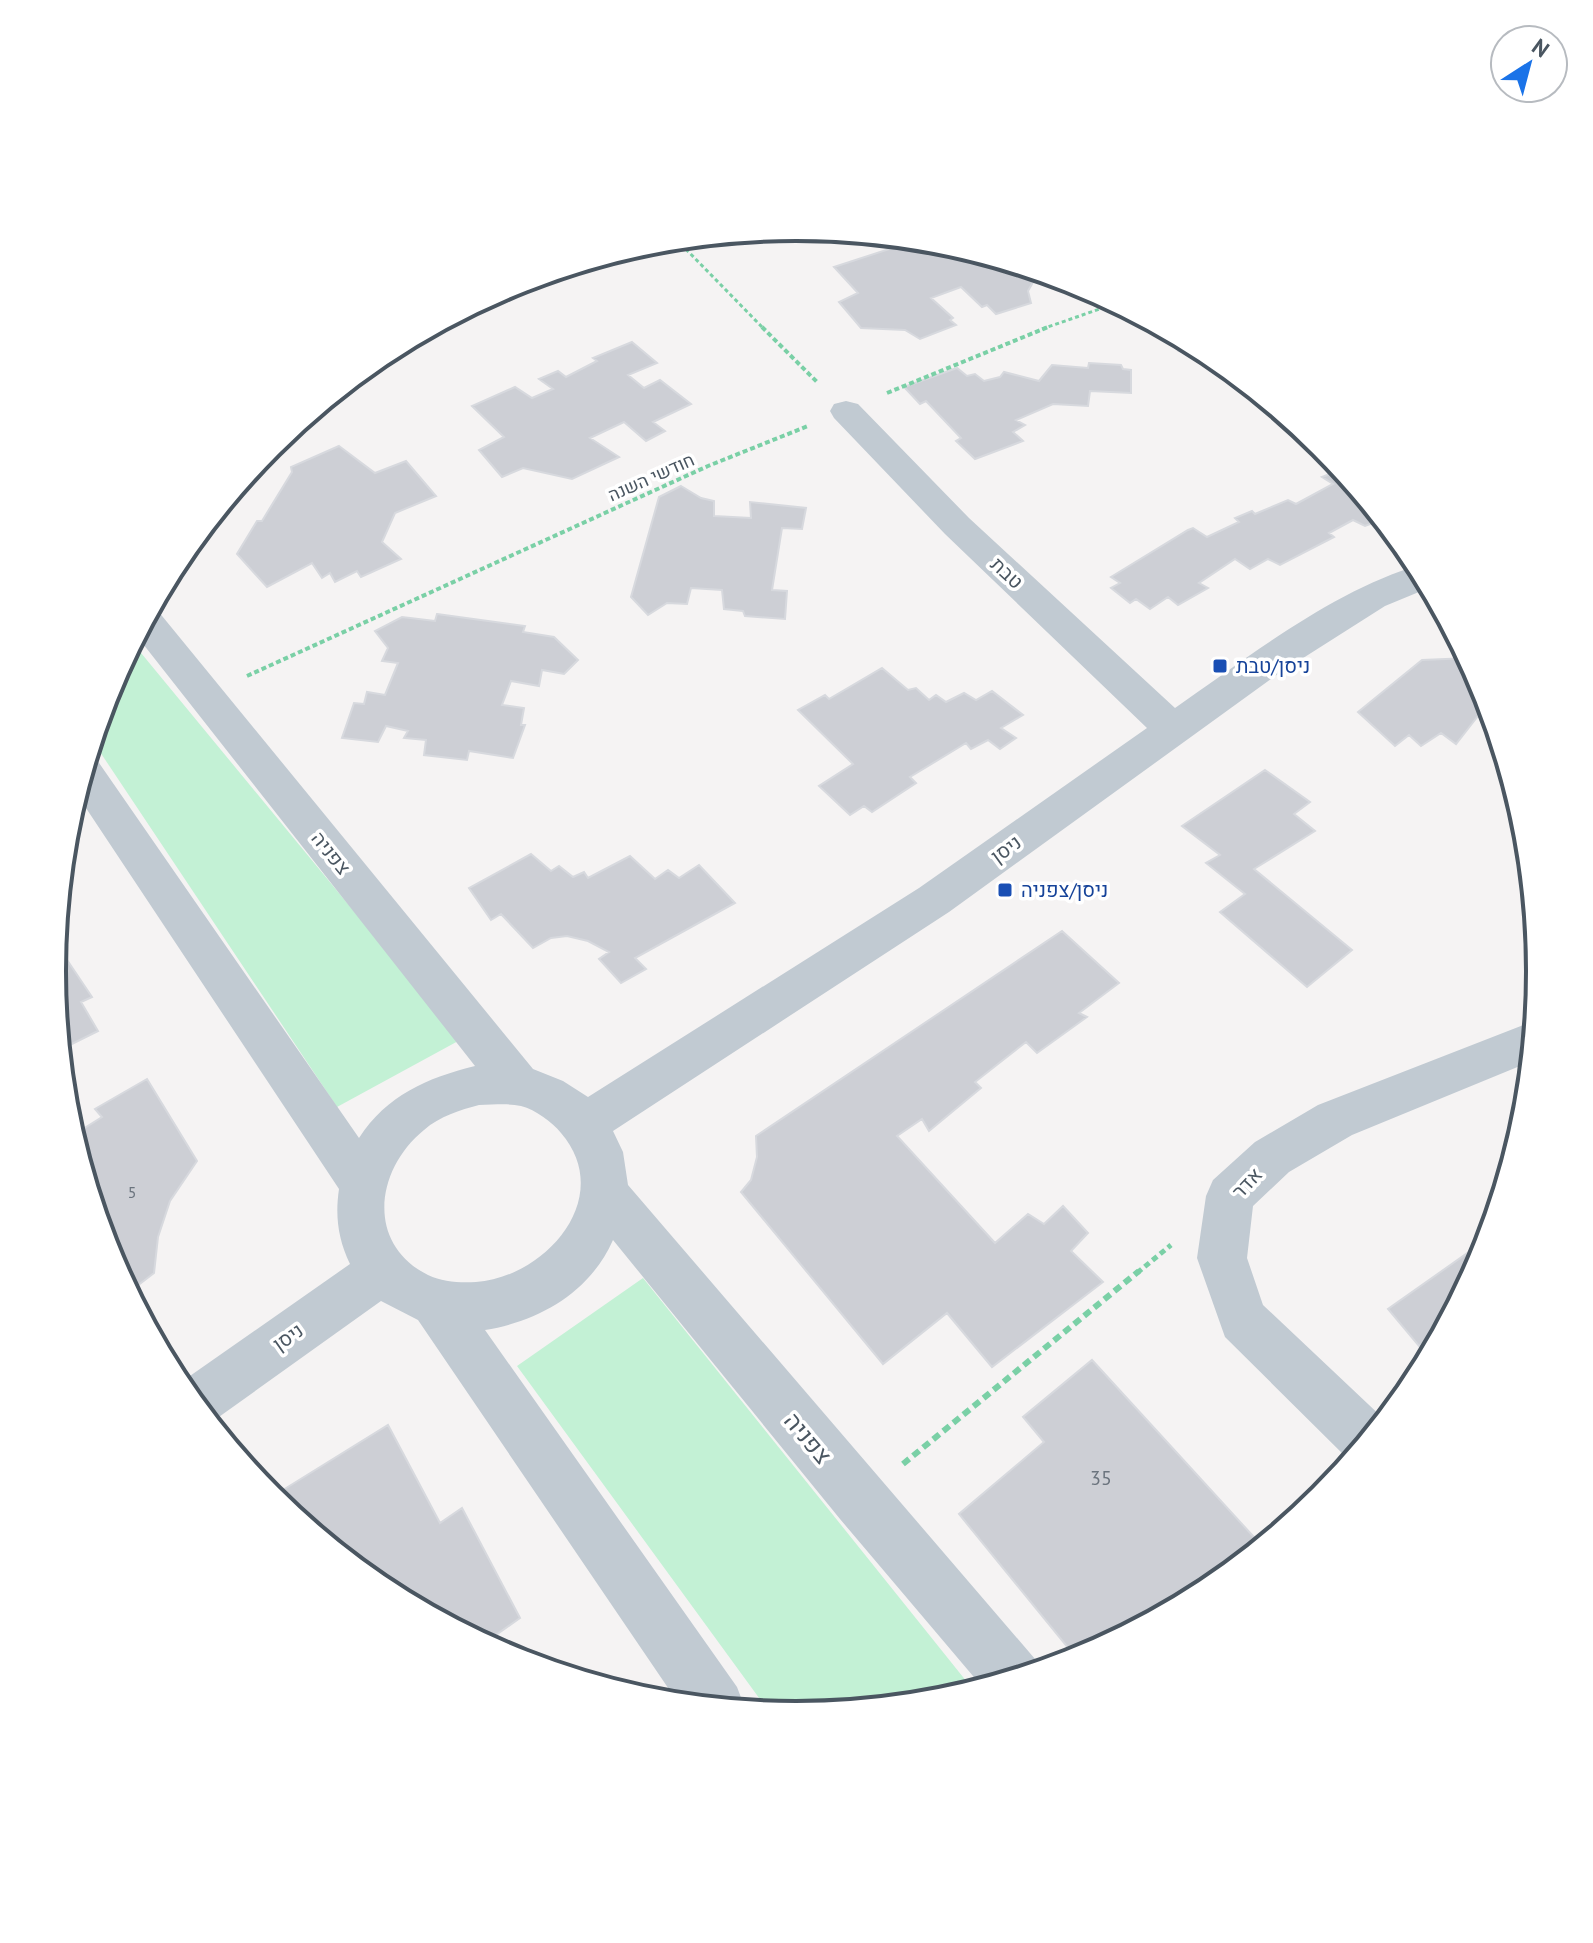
<svg xmlns="http://www.w3.org/2000/svg" width="1593" height="1943" font-family="'PT Sans',Heebo,sans-serif">
<rect width="100%" height="100%" fill="#f5f3f3"/>
<!-- green -->
<path fill="#c3f1d5" d="M132,642L460,1040L337,1107L92,740L109,686Z
M643,1278L975,1692C921,1708 826,1719 770,1713L517,1366Z"/>
<!-- building -->
<path fill="#cdcfd5" stroke="#d7d9de" stroke-width="2" d="M920,239L942,241L1042,272L1036,277L1028,291L1031,303L996,314L987,305L982,307L961,287L931,298L953,318L950,320L956,325L920,339L905,330L861,328L839,302L858,293L834,267Z
M1178,336L1210,353L1217,358L1216,361L1179,351L1184,346L1174,343Z
M632,342L657,363L628,375L644,388L660,380L691,404L653,422L665,431L646,441L624,422L590,438L619,457L572,479L523,468L502,477L479,450L504,437L472,406L515,387L532,398L553,389L539,379L558,371L566,377L597,361L593,358Z
M1089,363L1121,365L1123,369L1131,370V393L1090,391L1088,406L1053,404L1016,420L1025,425L1013,432L1023,441L975,459L956,441L961,438L926,401L920,404L904,387L957,368L967,376L975,374L984,381L1000,377L1004,372L1039,381L1052,365L1088,368Z
M339,446L375,473L406,461L436,496L395,513L382,542L401,559L361,577L357,571L335,582L330,573L322,578L312,563L267,587L237,554L257,521H262L292,472L291,467Z
M1343,469L1384,519L1365,526L1353,520L1329,533L1334,537L1280,565L1268,559L1250,569L1235,559L1199,583L1208,588L1178,605L1168,597L1150,609L1136,599L1130,603L1111,588L1120,583L1111,577L1188,530L1193,528L1207,537L1239,522L1235,518L1252,511L1255,514L1288,500L1296,504L1333,484L1322,477Z
M681,486L701,498L714,501V516L751,518L750,502L806,508L802,529L782,528L772,590L787,591L785,619L745,616L743,611L724,609L722,590L691,588L687,604L667,603L648,615L631,597L659,497Z
M437,614L525,626L523,632L554,637L578,660L564,674L542,670L539,686L511,681L502,705L524,708L521,725H525L513,758L469,751L467,760L424,755L426,740L404,738L408,731L386,726L378,742L342,738L354,703L364,704L367,692L385,695L398,663L382,661L388,648L375,631L402,617L435,621Z
M1469,658L1484,687L1501,740L1478,716L1456,744L1441,733L1421,746L1409,735L1395,746L1358,712L1422,660Z
M882,668L908,690L916,688L929,700L936,695L946,702L964,693L976,700L992,691L1023,715L1001,728L1016,738L1000,749L988,740L971,749L966,743L910,777L916,783L872,812L864,806L850,815L819,786L853,764L798,710L825,695L829,699Z
M1265,770L1310,802L1294,814L1315,831L1254,869L1352,950L1307,987L1220,912L1245,894L1206,863L1220,855L1182,826Z
M531,854L551,871L559,866L573,877L584,872L588,878L630,856L655,879L668,870L679,878L699,865L735,903L635,958L646,969L621,983L599,959L609,952L588,941L567,936L551,938L533,948L501,914L491,920L469,888Z
M1062,931L1119,983L1079,1013L1087,1017L1037,1053L1026,1042L975,1082L981,1088L929,1131L922,1119L897,1136L995,1243L1028,1214L1044,1224L1063,1206L1088,1233L1071,1251L1103,1282L992,1367L947,1313L883,1364L741,1192L751,1180L757,1157L756,1136Z
M55,942L92,997L81,1002L98,1031L60,1050L52,971Z
M147,1079L197,1161L170,1201L158,1237L154,1273L128,1293L109,1256L72,1136L102,1117L95,1109Z
M1490,1237L1484,1257L1447,1327L1419,1346L1388,1309Z
M1092,1360L1263,1547L1210,1591L1078,1660L959,1514L1044,1442L1023,1417Z
M388,1425L440,1523L462,1508L520,1618L483,1644L383,1590L270,1498Z"/>
<g fill="none" stroke-linecap="round" stroke-linejoin="round">
<!-- path-far3 -->
<path stroke="#7ad0a6" stroke-width="3" stroke-dasharray="4 3" stroke-linecap="butt" d="M676,239L764,329
M1042,329L1117,303"/>
<!-- path-far2 -->
<path stroke="#7ad0a6" stroke-width="4" stroke-dasharray="5 3" stroke-linecap="butt" d="M762,327L818,383
M887,393L1048,327
M247,676L708,466L808,426"/>
<!-- path-far1 -->
<path stroke="#7ad0a6" stroke-width="5" stroke-dasharray="6 4" stroke-linecap="butt" d="M1137,1273L1171,1245"/>
<!-- path -->
<path stroke="#7ad0a6" stroke-width="6" stroke-dasharray="8 5" stroke-linecap="butt" d="M903,1464L1139,1271"/>
<!-- street -->
<path fill="#c1cad2" fill-rule="evenodd" d="M846,401L858,404L969,518L1175,708C1247,658 1335,589 1420,565L1431,587L1385,606L1278,674L949,912L613,1131L623,1152L628,1185L1035,1659L1040,1672L984,1689L840,1519L613,1240C590,1292 540,1321 485,1330L737,1687L745,1708L744,1711L679,1704L418,1320L381,1301L209,1424L177,1385L350,1264C338,1239 335,1216 339,1189L76,793L87,757L97,760L359,1138C387,1095 427,1078 475,1066L136,635L150,609L158,611L533,1069L563,1081L588,1097L919,888L1147,728L945,534L834,418L830,411L834,404ZM479,1105C493,1105 508,1103 521,1106C536,1110 552,1122 561,1133C616,1197 546,1277 476,1282C460,1283 443,1282 428,1275C366,1244 375,1170 424,1130C440,1116 460,1110 479,1105Z
M1534,1021L1532,1061L1352,1135L1289,1172L1253,1206L1247,1258L1263,1305L1386,1421L1352,1462L1350,1461L1225,1337L1197,1258L1206,1196L1213,1180L1255,1142L1318,1105Z"/>
</g>
<!-- markers -->
<g fill="#1a4fb4" stroke="#fff" stroke-width="3">
<rect x="1212" y="658" width="16" height="16" rx="4"/>
<rect x="997" y="882" width="16" height="16" rx="4"/>
</g>
<g text-anchor="middle" dominant-baseline="central" stroke-width="7" stroke-linejoin="round" paint-order="stroke">
<!-- number labels -->
<g font-size="16" fill="#6b747e">
<text x="132" y="1192">5</text>
</g>
<!-- far-street labels -->
<g font-size="18" fill="#4a5661" stroke="#fff">
<text transform="translate(651 477) rotate(-24)">חודשי השנה</text>
</g>
<!-- street labels -->
<g font-size="20" fill="#4a5661" stroke="#fff">
<text transform="translate(1007 573) rotate(43)">טבת</text>
<text transform="translate(1006 849) rotate(-36)">ניסן</text>
<text transform="translate(331 853) rotate(51)">צפניה</text>
<text transform="translate(1247 1183) rotate(-47)">אדר</text>
<text transform="translate(288 1337) rotate(-35)">ניסן</text>
</g>
<!-- transit labels -->
<g font-size="20" fill="#164399" stroke="#fff" text-anchor="start">
<text x="1236" y="666">ניסן/טבת</text>
<text x="1021" y="890">ניסן/צפניה</text>
</g>
<!-- near-number labels -->
<g font-size="20" fill="#6b747e">
<text x="1101" y="1478">35</text>
</g>
<!-- near-street labels -->
<g font-size="24" fill="#4a5661" stroke="#fff">
<text transform="translate(808 1438) rotate(50)">צפניה</text>
</g>
</g>
<!-- crop -->
<path d="M0 0H1593V1943H0ZM66 971a730 730 0 1 1 1460 0a730 730 0 1 1-1460 0Z" fill="#fff" fill-rule="evenodd"/>
<path fill="none" stroke="#4a5661" stroke-width="4" d="M66 971a730 730 0 1 1 1460 0a730 730 0 1 1-1460 0Z"/>
<!-- north arrow -->
<g transform="translate(1529 64) rotate(36)"><circle r="38" fill="#ffffff" stroke="#b7bbc0" stroke-width="2"/>
<path d="M0-6L14 30L0 20L-14 30Z" fill="#1a73e8"/>
<text y="-12" font-size="22" font-weight="bold" text-anchor="middle" fill="#4a5661">N</text>
</g>
</svg>
